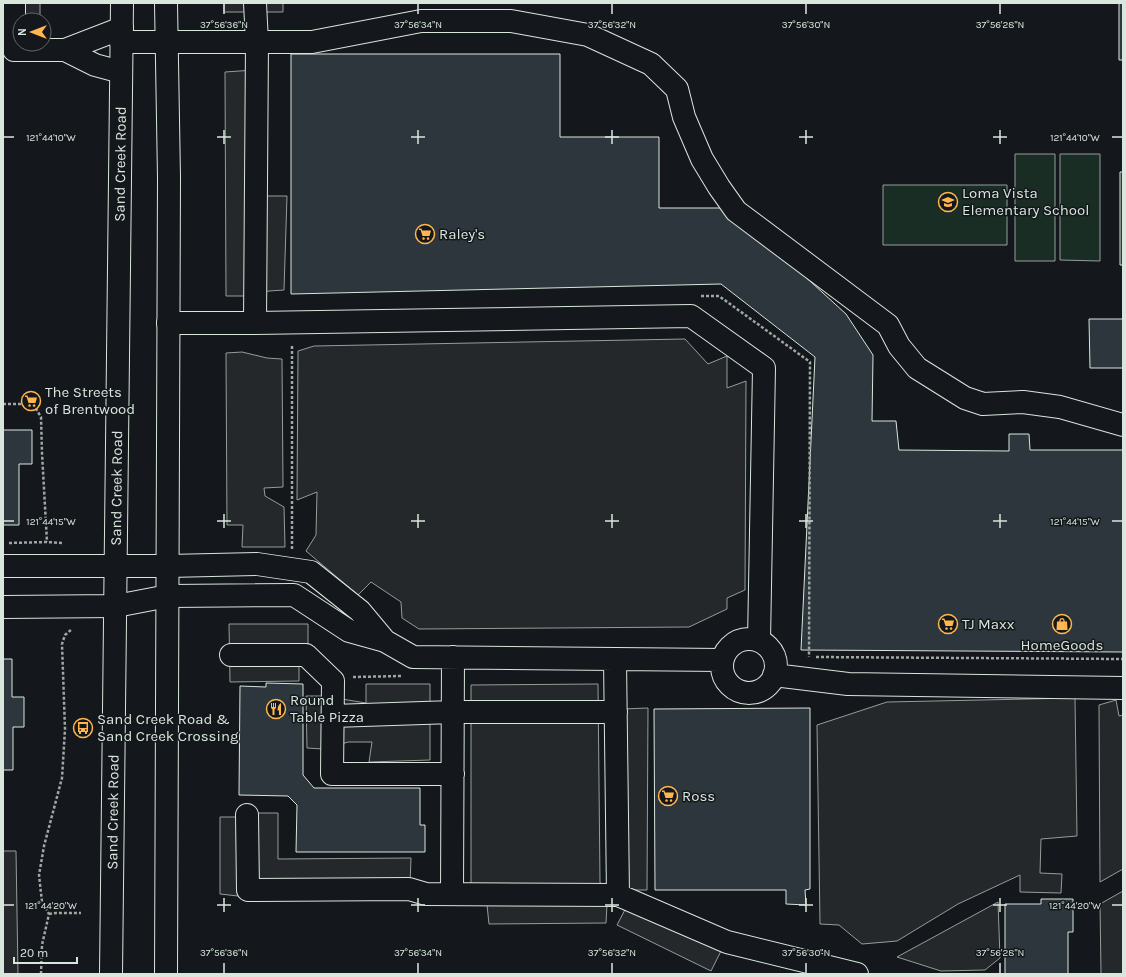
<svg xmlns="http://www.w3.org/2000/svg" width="1126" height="977" font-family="Karla,sans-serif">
<rect width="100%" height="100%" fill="#14181c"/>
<!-- green -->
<path fill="#1a2d24" stroke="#939e99" d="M1015,154H1055V261H1015Z
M1060,154H1100V261L1060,260Z
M883,185H1007V245H883Z"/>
<!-- parking -->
<path fill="#24282b" stroke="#939e99" d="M3,3H40V20H20Z
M224,3H283V12H224Z
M254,70V196H287L284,290L269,291L243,296H226L225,72Z
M685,339L708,364L727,356V388L746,381L745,590L727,598V609L689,627L419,629L402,618L401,602L371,582L358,595L306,551L316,535L317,492L297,500L298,351L314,346Z
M242,352L267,358L282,359L283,487L264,488L265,496L284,507L285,547H242L243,525H227L226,353Z
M229,624H308V645L299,667V681L230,682Z
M366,684H430V760L369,762L372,742H348L324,749L307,748L306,696H324L366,703Z
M598,684L600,882L607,904L606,923L489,924L487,905L471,883V685Z
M1075,698L1077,836L1041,839L1040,873L1062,874L1061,893L1020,892V875L958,904L897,941L862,944L839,925L820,924L817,725L887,702Z
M1116,700L1119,716L1123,715V869L1100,882L1099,705Z
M648,708L647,890H622V709Z
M259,813H278V859L411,858L410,885H263L238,896L220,894V817H236Z
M3,851H16L18,974H3Z
M1123,891V974H1101L1100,904Z
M629,902L724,945L711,971L617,925Z
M998,902L1000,958L985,970L941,971L897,957Z"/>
<!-- building -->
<path fill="#2c363c" stroke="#d8e6dc" d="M1119,3H1123V60H1119Z
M291,54H560V137H659V208H730L846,314L873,355L872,421H896L899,450L1009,451V434H1029L1030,450H1123V652L801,650L815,357L721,284L291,294Z
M1120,172H1123V265H1120Z
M1089,319H1123V368H1090Z
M3,430H32V464H19V525H3Z
M3,659H12V697H24V727H13V770H3Z
M266,683L303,684V775L314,788H420V825H425V852H296L297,805L288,796L239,795L240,686L266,687Z
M810,708V889L805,890L806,905L786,904V890H655L654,709Z
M1041,899H1073V932H1068V974H1005V904H1041Z"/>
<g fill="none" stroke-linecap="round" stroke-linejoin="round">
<!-- minor casing -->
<g stroke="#d8e6dc" stroke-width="24">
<path id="minor" d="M14,3V50H65L122,28
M121,42H312L421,21H511L588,35L651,64L677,89L684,117L702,159L719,187L736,211L888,325L899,346L917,368L965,398L983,404L1023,402L1060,407L1123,425
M65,50L95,65L121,72
M168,323H255L691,316L764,368L759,641
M255,323L257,42L255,3
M3,566H168L257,564L311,572L360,611L385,641
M3,607L116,606L168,596L294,595L349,631L385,641L413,657L722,660
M722 666a27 27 0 1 1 54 0a27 27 0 1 1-54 0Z
M231,655H306L333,681L332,774H453
M615,659L618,895
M774,675L848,684L1123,688
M333,716L453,712H616
M247,815L248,890L409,889L426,894L618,895L727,942L857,974
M452,894L453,657"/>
</g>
<!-- major casing -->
<g stroke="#d8e6dc" stroke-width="24">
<g id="major">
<path d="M166,3L169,178L166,974"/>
<path id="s1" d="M111,974L122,3"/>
</g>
</g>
<!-- path -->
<path stroke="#9da8a2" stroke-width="2.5" stroke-dasharray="3 2" stroke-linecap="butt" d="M701,296H719L810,362L809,657
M3,404H33L41,417L42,453L47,542
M9,543L47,542L62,543
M292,549V344
M816,657L1123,659
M353,677L402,676
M49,914L56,913H81
M41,974L42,945L49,914L42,902L39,875L44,846L62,778L65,729L62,644L65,635L72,629"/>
<!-- minor -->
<use href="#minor" stroke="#14181c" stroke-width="22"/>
<!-- major -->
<use href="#major" stroke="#14181c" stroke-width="22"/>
</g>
<!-- ticks -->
<path fill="none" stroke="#d8e6dc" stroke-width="1.5" d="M224,4V14M418,4V14M612,4V14M806,4V14M1000,4V14M224,130V144M418,130V144M612,130V144M806,130V144M1000,130V144M4,137H14M217,137H231M411,137H425M605,137H619M799,137H813M993,137H1007M1112,137H1122M224,514V528M418,514V528M612,514V528M806,514V528M1000,514V528M4,521H14M217,521H231M411,521H425M605,521H619M799,521H813M993,521H1007M1112,521H1122M224,898V912M418,898V912M612,898V912M806,898V912M1000,898V912M4,905H14M217,905H231M411,905H425M605,905H619M799,905H813M993,905H1007M1112,905H1122M224,963V973M418,963V973M612,963V973M806,963V973M1000,963V973"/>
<!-- icons -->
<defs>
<g id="school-ring" transform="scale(1)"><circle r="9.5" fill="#14181c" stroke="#ffb74d" stroke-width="1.5"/><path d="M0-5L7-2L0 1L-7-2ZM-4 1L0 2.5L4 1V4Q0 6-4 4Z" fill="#ffb74d"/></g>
<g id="supermarket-ring" transform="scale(1)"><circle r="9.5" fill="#14181c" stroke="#ffb74d" stroke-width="1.5"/><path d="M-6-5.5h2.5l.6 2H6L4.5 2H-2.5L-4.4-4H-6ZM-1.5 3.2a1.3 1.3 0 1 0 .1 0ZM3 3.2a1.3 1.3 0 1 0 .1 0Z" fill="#ffb74d"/></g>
<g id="shop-ring" transform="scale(1)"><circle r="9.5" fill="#14181c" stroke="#ffb74d" stroke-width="1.5"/><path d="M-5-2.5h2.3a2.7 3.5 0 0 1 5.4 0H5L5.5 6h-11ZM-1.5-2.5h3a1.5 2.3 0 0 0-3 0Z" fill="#ffb74d"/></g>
<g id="restaurant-ring" transform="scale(1)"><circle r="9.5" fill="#14181c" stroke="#ffb74d" stroke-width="1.5"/><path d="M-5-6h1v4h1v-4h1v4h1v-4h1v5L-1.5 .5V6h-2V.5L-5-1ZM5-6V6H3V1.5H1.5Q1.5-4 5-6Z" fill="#ffb74d"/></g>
<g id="bus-ring" transform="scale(1)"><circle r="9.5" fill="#14181c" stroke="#ffb74d" stroke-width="1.5"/><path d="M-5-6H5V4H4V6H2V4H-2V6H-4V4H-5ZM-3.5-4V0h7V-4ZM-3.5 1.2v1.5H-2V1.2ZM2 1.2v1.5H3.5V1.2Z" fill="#ffb74d"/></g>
</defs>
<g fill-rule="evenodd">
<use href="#school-ring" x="948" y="202"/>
<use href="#supermarket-ring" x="425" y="234"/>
<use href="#supermarket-ring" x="31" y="401"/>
<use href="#supermarket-ring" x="948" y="624"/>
<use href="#shop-ring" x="1062" y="624"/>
<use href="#restaurant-ring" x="276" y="709"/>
<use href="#bus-ring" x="83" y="728"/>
<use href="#supermarket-ring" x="668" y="796"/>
</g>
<g text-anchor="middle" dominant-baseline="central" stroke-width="3" stroke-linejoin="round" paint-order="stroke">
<!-- street labels -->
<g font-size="15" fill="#d8e6dc" stroke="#14181c">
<text stroke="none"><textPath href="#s1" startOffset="810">Sand Creek Road</textPath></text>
<text stroke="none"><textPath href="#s1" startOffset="486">Sand Creek Road</textPath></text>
<text stroke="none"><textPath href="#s1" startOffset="162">Sand Creek Road</textPath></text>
</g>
<!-- poi labels -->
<g font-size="15" fill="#d8e6dc" stroke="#14181c" text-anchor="start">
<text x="962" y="193">Loma Vista<tspan x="962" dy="17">Elementary School</tspan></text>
<text x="439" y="234">Raley's</text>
<text x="45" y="392">The Streets<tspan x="45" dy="17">of Brentwood</tspan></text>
<text x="962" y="624">TJ Maxx</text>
<text x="1062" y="645" text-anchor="middle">HomeGoods</text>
<text x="290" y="700">Round<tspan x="290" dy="17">Table Pizza</tspan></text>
<text x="97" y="719">Sand Creek Road &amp;<tspan x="97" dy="17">Sand Creek Crossing</tspan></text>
<text x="682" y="796">Ross</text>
</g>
</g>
<g font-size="10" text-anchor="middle" fill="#d8e6dc" stroke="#14181c" stroke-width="3" stroke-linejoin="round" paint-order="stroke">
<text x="224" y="28">37°56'36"N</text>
<text x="418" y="28">37°56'34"N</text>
<text x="612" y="28">37°56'32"N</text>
<text x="806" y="28">37°56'30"N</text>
<text x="1000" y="28">37°56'28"N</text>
<text x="1075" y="141">121°44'10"W</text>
<text x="51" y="141">121°44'10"W</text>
<text x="1075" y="525">121°44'15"W</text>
<text x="51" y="525">121°44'15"W</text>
<text x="1075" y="909">121°44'20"W</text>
<text x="51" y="909">121°44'20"W</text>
<text x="224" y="956">37°56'36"N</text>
<text x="418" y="956">37°56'34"N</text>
<text x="612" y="956">37°56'32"N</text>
<text x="806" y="956">37°56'30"N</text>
<text x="1000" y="956">37°56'28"N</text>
</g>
<!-- border -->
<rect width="1126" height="977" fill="none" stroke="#d8e6dc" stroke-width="8"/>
<!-- north arrow -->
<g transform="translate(32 32) rotate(270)"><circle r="19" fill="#14181c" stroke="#626a69"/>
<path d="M0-3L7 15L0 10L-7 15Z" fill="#ffb74d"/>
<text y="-6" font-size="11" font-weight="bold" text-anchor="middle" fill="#d8e6dc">N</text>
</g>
<!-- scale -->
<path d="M14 957v6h63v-6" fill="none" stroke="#d8e6dc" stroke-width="2"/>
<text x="20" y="957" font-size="12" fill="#d8e6dc" stroke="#14181c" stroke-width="3" paint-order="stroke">20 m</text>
</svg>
